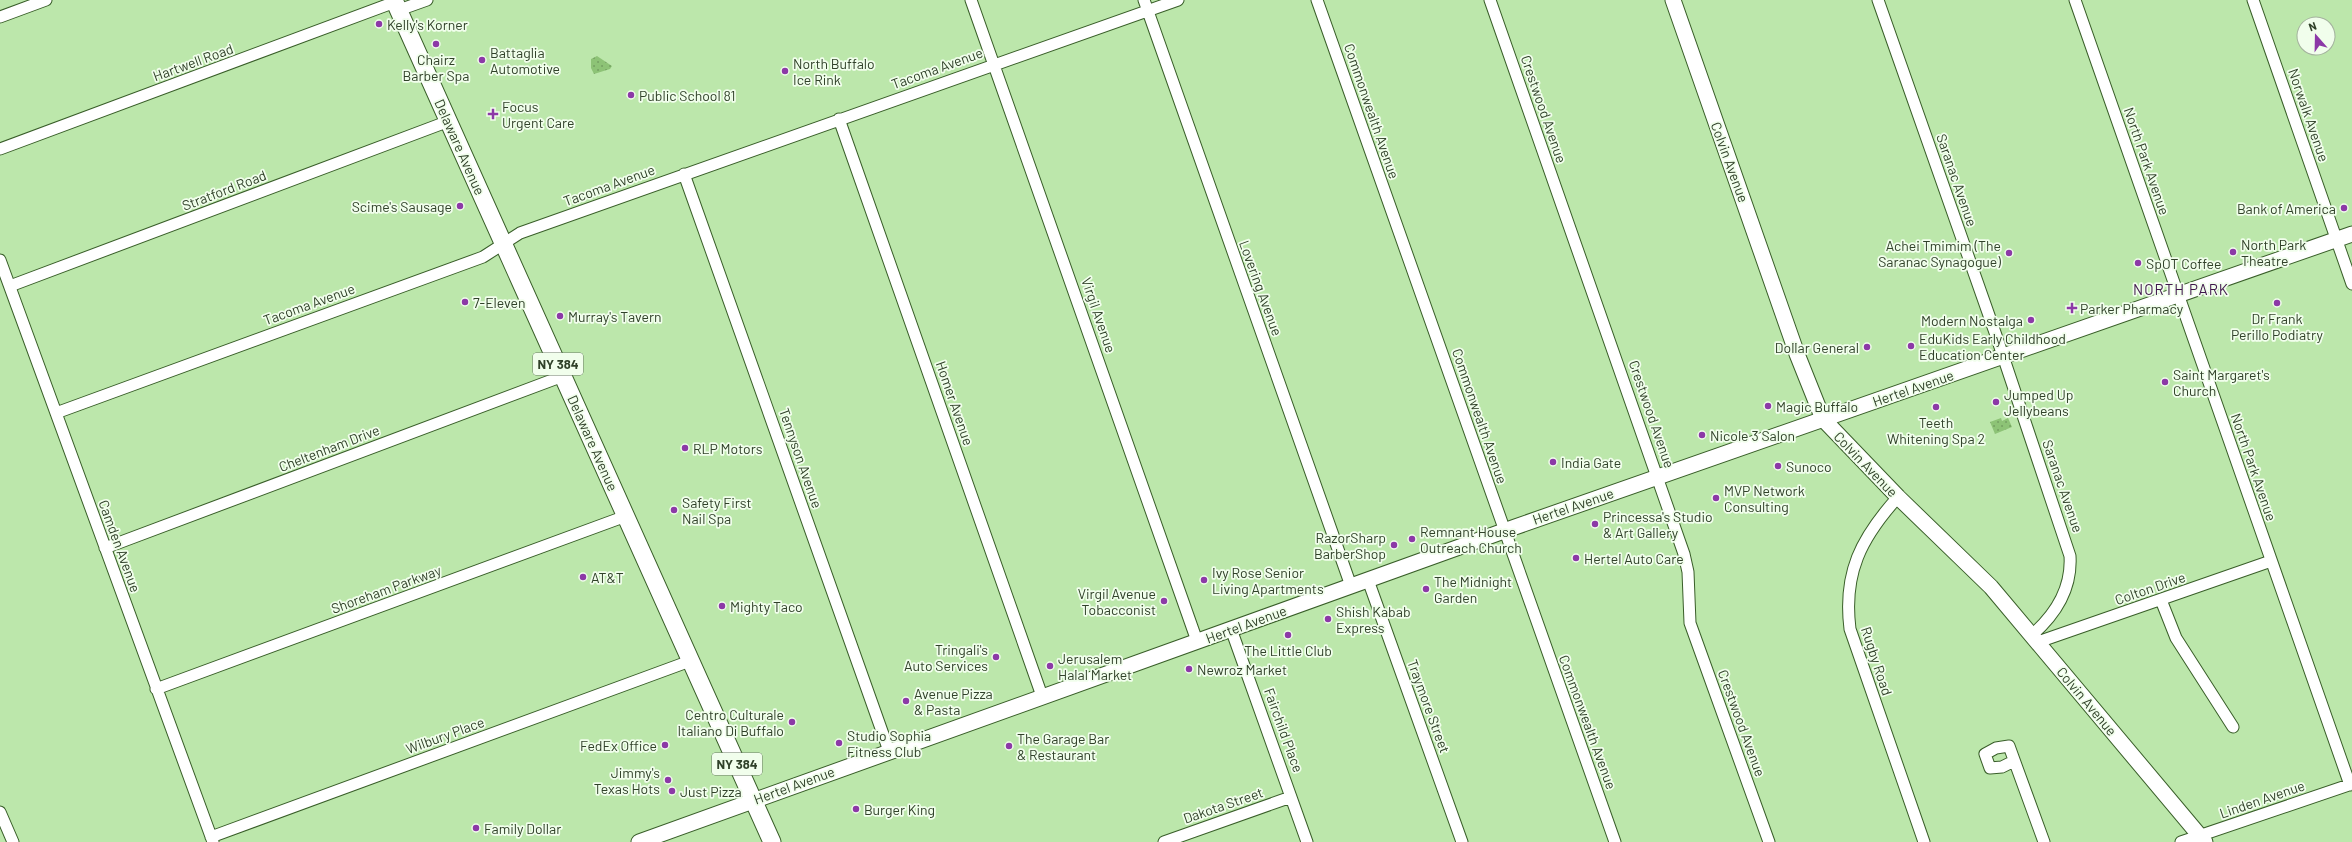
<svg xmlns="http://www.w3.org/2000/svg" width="2352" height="842" font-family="Barlow,sans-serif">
<defs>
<pattern id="park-dots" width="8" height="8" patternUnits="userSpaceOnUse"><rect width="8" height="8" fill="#8dc376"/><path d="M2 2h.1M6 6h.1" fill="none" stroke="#74a061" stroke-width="1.8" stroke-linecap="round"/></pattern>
</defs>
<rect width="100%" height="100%" fill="#bce7ab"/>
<!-- park -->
<path fill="url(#park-dots)" d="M597,56L612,66L610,69L594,74L591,68V59Z
M2001,418L2002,421L2008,418L2012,427L1995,434L1990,422Z"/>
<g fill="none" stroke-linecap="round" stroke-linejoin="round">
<!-- street casing -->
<g stroke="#395e29" stroke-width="13">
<path id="street" d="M971,0L1197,641
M1144,0L1351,586
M1317,0L1615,842
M1490,0L1684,554L1688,572L1690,623L1769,842
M1878,0L1998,341L2070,556C2072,588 2056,614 2032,635
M2075,0L2350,785
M2253,0L2352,284
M399,10L427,0
M0,17L46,0
M839,119L1042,696
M0,149L395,2
M684,174L889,751
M0,260L213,842
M10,286L449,121
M56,413L483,257L520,233L1178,0
M1898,497C1861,538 1843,573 1850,629L1924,842
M105,548L563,376
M1368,580L1462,842
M2161,600L2176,638L2233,727
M1231,629L1307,842
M2038,642L2271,561
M156,689L626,516
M2014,761L2002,767L1990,768L1985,754L1996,748L2009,746L2044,842
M0,812L13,842
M211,837L690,661
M1164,842L1291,797
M2181,842L2352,784"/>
</g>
<!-- secondary casing -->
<g stroke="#395e29" stroke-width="17">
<path id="secondary" d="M1673,0L1797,354L1823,419L1898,497L1991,587L2205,842
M639,842L1515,527L2352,234"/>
</g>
<!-- primary casing -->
<g stroke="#395e29" stroke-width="19">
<path id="primary" d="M394,0L772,842"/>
</g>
<!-- street -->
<use href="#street" stroke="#fff" stroke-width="11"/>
<!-- secondary -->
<use href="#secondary" stroke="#fff" stroke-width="15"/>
<!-- primary -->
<use href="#primary" stroke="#fff" stroke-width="17"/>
</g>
<!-- markers -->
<g fill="#8c39a7" stroke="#f1feec" stroke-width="1.5">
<circle cx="379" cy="24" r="4"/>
<circle cx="436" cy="44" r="4"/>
<circle cx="482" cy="60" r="4"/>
<circle cx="785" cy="71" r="4"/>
<circle cx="631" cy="95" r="4"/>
<path d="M491 108h4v4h4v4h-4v4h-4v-4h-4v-4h4z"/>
<circle cx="460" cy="206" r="4"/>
<circle cx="2344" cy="208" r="4"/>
<circle cx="2233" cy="252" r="4"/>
<circle cx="2009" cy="253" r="4"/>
<circle cx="2138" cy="263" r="4"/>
<circle cx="465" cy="302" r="4"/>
<circle cx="2277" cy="303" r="4"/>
<path d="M2070 302h4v4h4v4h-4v4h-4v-4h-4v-4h4z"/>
<circle cx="560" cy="316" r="4"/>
<circle cx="2031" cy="320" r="4"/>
<circle cx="1911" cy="346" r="4"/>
<circle cx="1867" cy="347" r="4"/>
<circle cx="2165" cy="382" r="4"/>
<circle cx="1996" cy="402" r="4"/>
<circle cx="1768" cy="406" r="4"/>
<circle cx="1936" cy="407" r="4"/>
<circle cx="1702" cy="435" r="4"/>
<circle cx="685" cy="448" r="4"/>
<circle cx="1553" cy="462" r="4"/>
<circle cx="1778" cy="466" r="4"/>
<circle cx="1716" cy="498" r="4"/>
<circle cx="674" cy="510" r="4"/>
<circle cx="1595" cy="524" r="4"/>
<circle cx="1412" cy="539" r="4"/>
<circle cx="1394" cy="545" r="4"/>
<circle cx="1576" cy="558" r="4"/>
<circle cx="583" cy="577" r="4"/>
<circle cx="1204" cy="580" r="4"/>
<circle cx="1426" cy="589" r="4"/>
<circle cx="1164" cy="601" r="4"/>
<circle cx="722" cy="606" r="4"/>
<circle cx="1328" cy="619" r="4"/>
<circle cx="1288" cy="635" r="4"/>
<circle cx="996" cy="657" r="4"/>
<circle cx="1050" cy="666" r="4"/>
<circle cx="1189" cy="669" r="4"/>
<circle cx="906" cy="701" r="4"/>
<circle cx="792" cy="722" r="4"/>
<circle cx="839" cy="743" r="4"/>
<circle cx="665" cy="745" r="4"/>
<circle cx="1009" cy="746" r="4"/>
<circle cx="668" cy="780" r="4"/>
<circle cx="672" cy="791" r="4"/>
<circle cx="856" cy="809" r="4"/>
<circle cx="476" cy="828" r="4"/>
</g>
<g text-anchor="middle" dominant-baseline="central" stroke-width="3.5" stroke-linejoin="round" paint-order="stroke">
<!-- shield labels -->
<g fill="#f1feec" stroke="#6a7a64" stroke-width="1">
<rect x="533" y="353" width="50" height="22" rx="3"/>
<rect x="712" y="753" width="50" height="22" rx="3"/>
</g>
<g font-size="13" font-weight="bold" fill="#304129">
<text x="558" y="364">NY 384</text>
<text x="737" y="764">NY 384</text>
</g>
<!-- poi labels -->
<g font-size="14" fill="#304129" stroke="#f1feec" text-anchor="start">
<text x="387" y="24">Kelly's Korner</text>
<text x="490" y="52">Battaglia<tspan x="490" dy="16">Automotive</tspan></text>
<text x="436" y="59" text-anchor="middle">Chairz<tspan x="436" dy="16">Barber Spa</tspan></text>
<text x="793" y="63">North Buffalo<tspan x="793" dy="16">Ice Rink</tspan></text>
<text x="639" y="95">Public School 81</text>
<text x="502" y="106">Focus<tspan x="502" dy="16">Urgent Care</tspan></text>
<text x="452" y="206" text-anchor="end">Scime's Sausage</text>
<text x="2336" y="208" text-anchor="end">Bank of America</text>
<text x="2241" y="244">North Park<tspan x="2241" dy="16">Theatre</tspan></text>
<text x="2001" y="245" text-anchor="end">Achei Tmimim (The<tspan x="2001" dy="16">Saranac Synagogue)</tspan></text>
<text x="2146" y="263">SpOT Coffee</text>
<text x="473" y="302">7-Eleven</text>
<text x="2080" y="308">Parker Pharmacy</text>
<text x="568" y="316">Murray's Tavern</text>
<text x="2277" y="318" text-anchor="middle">Dr Frank<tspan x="2277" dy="16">Perillo Podiatry</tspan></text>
<text x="2023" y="320" text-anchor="end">Modern Nostalga</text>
<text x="1919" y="338">EduKids Early Childhood<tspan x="1919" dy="16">Education Center</tspan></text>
<text x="1859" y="347" text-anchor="end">Dollar General</text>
<text x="2173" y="374">Saint Margaret's<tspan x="2173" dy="16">Church</tspan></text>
<text x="2004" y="394">Jumped Up<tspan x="2004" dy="16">Jellybeans</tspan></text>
<text x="1776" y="406">Magic Buffalo</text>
<text x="1936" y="422" text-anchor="middle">Teeth<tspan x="1936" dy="16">Whitening Spa 2</tspan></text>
<text x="1710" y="435">Nicole 3 Salon</text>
<text x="693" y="448">RLP Motors</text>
<text x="1561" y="462">India Gate</text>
<text x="1786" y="466">Sunoco</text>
<text x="1724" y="490">MVP Network<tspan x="1724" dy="16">Consulting</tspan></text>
<text x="682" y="502">Safety First<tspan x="682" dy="16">Nail Spa</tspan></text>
<text x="1603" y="516">Princessa's Studio<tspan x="1603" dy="16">&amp; Art Gallery</tspan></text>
<text x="1420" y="531">Remnant House<tspan x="1420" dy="16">Outreach Church</tspan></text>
<text x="1386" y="537" text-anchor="end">RazorSharp<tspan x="1386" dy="16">BarberShop</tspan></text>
<text x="1584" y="558">Hertel Auto Care</text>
<text x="1212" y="572">Ivy Rose Senior<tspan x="1212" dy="16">Living Apartments</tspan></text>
<text x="591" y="577">AT&amp;T</text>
<text x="1434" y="581">The Midnight<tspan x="1434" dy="16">Garden</tspan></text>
<text x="1156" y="593" text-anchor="end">Virgil Avenue<tspan x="1156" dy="16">Tobacconist</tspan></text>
<text x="730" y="606">Mighty Taco</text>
<text x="1336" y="611">Shish Kabab<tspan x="1336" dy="16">Express</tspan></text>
<text x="988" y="649" text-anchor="end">Tringali's<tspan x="988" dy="16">Auto Services</tspan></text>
<text x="1288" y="650" text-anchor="middle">The Little Club</text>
<text x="1058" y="658">Jerusalem<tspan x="1058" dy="16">Halal Market</tspan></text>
<text x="1197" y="669">Newroz Market</text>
<text x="914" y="693">Avenue Pizza<tspan x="914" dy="16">&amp; Pasta</tspan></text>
<text x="784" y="714" text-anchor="end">Centro Culturale<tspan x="784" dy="16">Italiano Di Buffalo</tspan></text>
<text x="847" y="735">Studio Sophia<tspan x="847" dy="16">Fitness Club</tspan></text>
<text x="1017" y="738">The Garage Bar<tspan x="1017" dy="16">&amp; Restaurant</tspan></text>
<text x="657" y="745" text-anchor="end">FedEx Office</text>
<text x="660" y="772" text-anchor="end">Jimmy's<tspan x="660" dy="16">Texas Hots</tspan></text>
<text x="680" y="791">Just Pizza</text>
<text x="864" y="809">Burger King</text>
<text x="484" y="828">Family Dollar</text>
</g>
<!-- street labels -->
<g font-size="14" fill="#304129" stroke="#f1feec">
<text transform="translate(193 62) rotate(-20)">Hartwell Road</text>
<text transform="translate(937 68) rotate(-20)">Tacoma Avenue</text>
<text transform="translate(1544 109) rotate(71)">Crestwood Avenue</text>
<text transform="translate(1372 111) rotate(71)">Commonwealth Avenue</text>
<text transform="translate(2309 115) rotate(71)">Norwalk Avenue</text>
<text transform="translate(460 147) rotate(66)">Delaware Avenue</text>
<text transform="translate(2147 161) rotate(71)">North Park Avenue</text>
<text transform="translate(1730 162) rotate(70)">Colvin Avenue</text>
<text transform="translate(1957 180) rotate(71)">Saranac Avenue</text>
<text transform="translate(609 185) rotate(-20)">Tacoma Avenue</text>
<text transform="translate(224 190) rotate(-21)">Stratford Road</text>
<text transform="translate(1261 288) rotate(70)">Lovering Avenue</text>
<text transform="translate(309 304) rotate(-20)">Tacoma Avenue</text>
<text transform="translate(1099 315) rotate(71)">Virgil Avenue</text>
<text transform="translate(1913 388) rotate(-19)">Hertel Avenue</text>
<text transform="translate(955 403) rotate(71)">Homer Avenue</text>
<text transform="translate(1652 414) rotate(71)">Crestwood Avenue</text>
<text transform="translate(1480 416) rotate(71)">Commonwealth Avenue</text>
<text transform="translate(593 443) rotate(66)">Delaware Avenue</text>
<text transform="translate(329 448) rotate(-21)">Cheltenham Drive</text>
<text transform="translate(801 458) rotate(71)">Tennyson Avenue</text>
<text transform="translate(1866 464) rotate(46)">Colvin Avenue</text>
<text transform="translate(2254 467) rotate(71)">North Park Avenue</text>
<text transform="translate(2063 486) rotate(71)">Saranac Avenue</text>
<text transform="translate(1573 506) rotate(-19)">Hertel Avenue</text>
<text transform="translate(120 546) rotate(70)">Camden Avenue</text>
<text transform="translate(2150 588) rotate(-19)">Colton Drive</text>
<text transform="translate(386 589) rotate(-20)">Shoreham Parkway</text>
<text transform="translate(1246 624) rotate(-20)">Hertel Avenue</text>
<text transform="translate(1877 661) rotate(72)">Rugby Road</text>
<text transform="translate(2087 701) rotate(50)">Colvin Avenue</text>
<text transform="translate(1429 706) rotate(70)">Traymore Street</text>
<text transform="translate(1588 722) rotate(70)">Commonwealth Avenue</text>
<text transform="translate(1742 723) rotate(70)">Crestwood Avenue</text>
<text transform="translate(1284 730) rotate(70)">Fairchild Place</text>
<text transform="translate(445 735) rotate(-20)">Wilbury Place</text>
<text transform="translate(794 785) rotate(-20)">Hertel Avenue</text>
<text transform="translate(2262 799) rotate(-19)">Linden Avenue</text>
<text transform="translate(1223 805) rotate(-19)">Dakota Street</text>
</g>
<!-- neighbourhood labels -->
<g font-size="15" letter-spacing="1" fill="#3f174c" stroke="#f1feec">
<text x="2181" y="289">NORTH PARK</text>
</g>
</g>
<!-- north arrow -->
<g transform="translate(2316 36) rotate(340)"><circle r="19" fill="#f1feec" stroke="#a4b29e"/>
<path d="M0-3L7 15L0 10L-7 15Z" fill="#8c39a7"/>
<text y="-6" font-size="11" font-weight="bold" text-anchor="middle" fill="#304129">N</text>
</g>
</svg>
